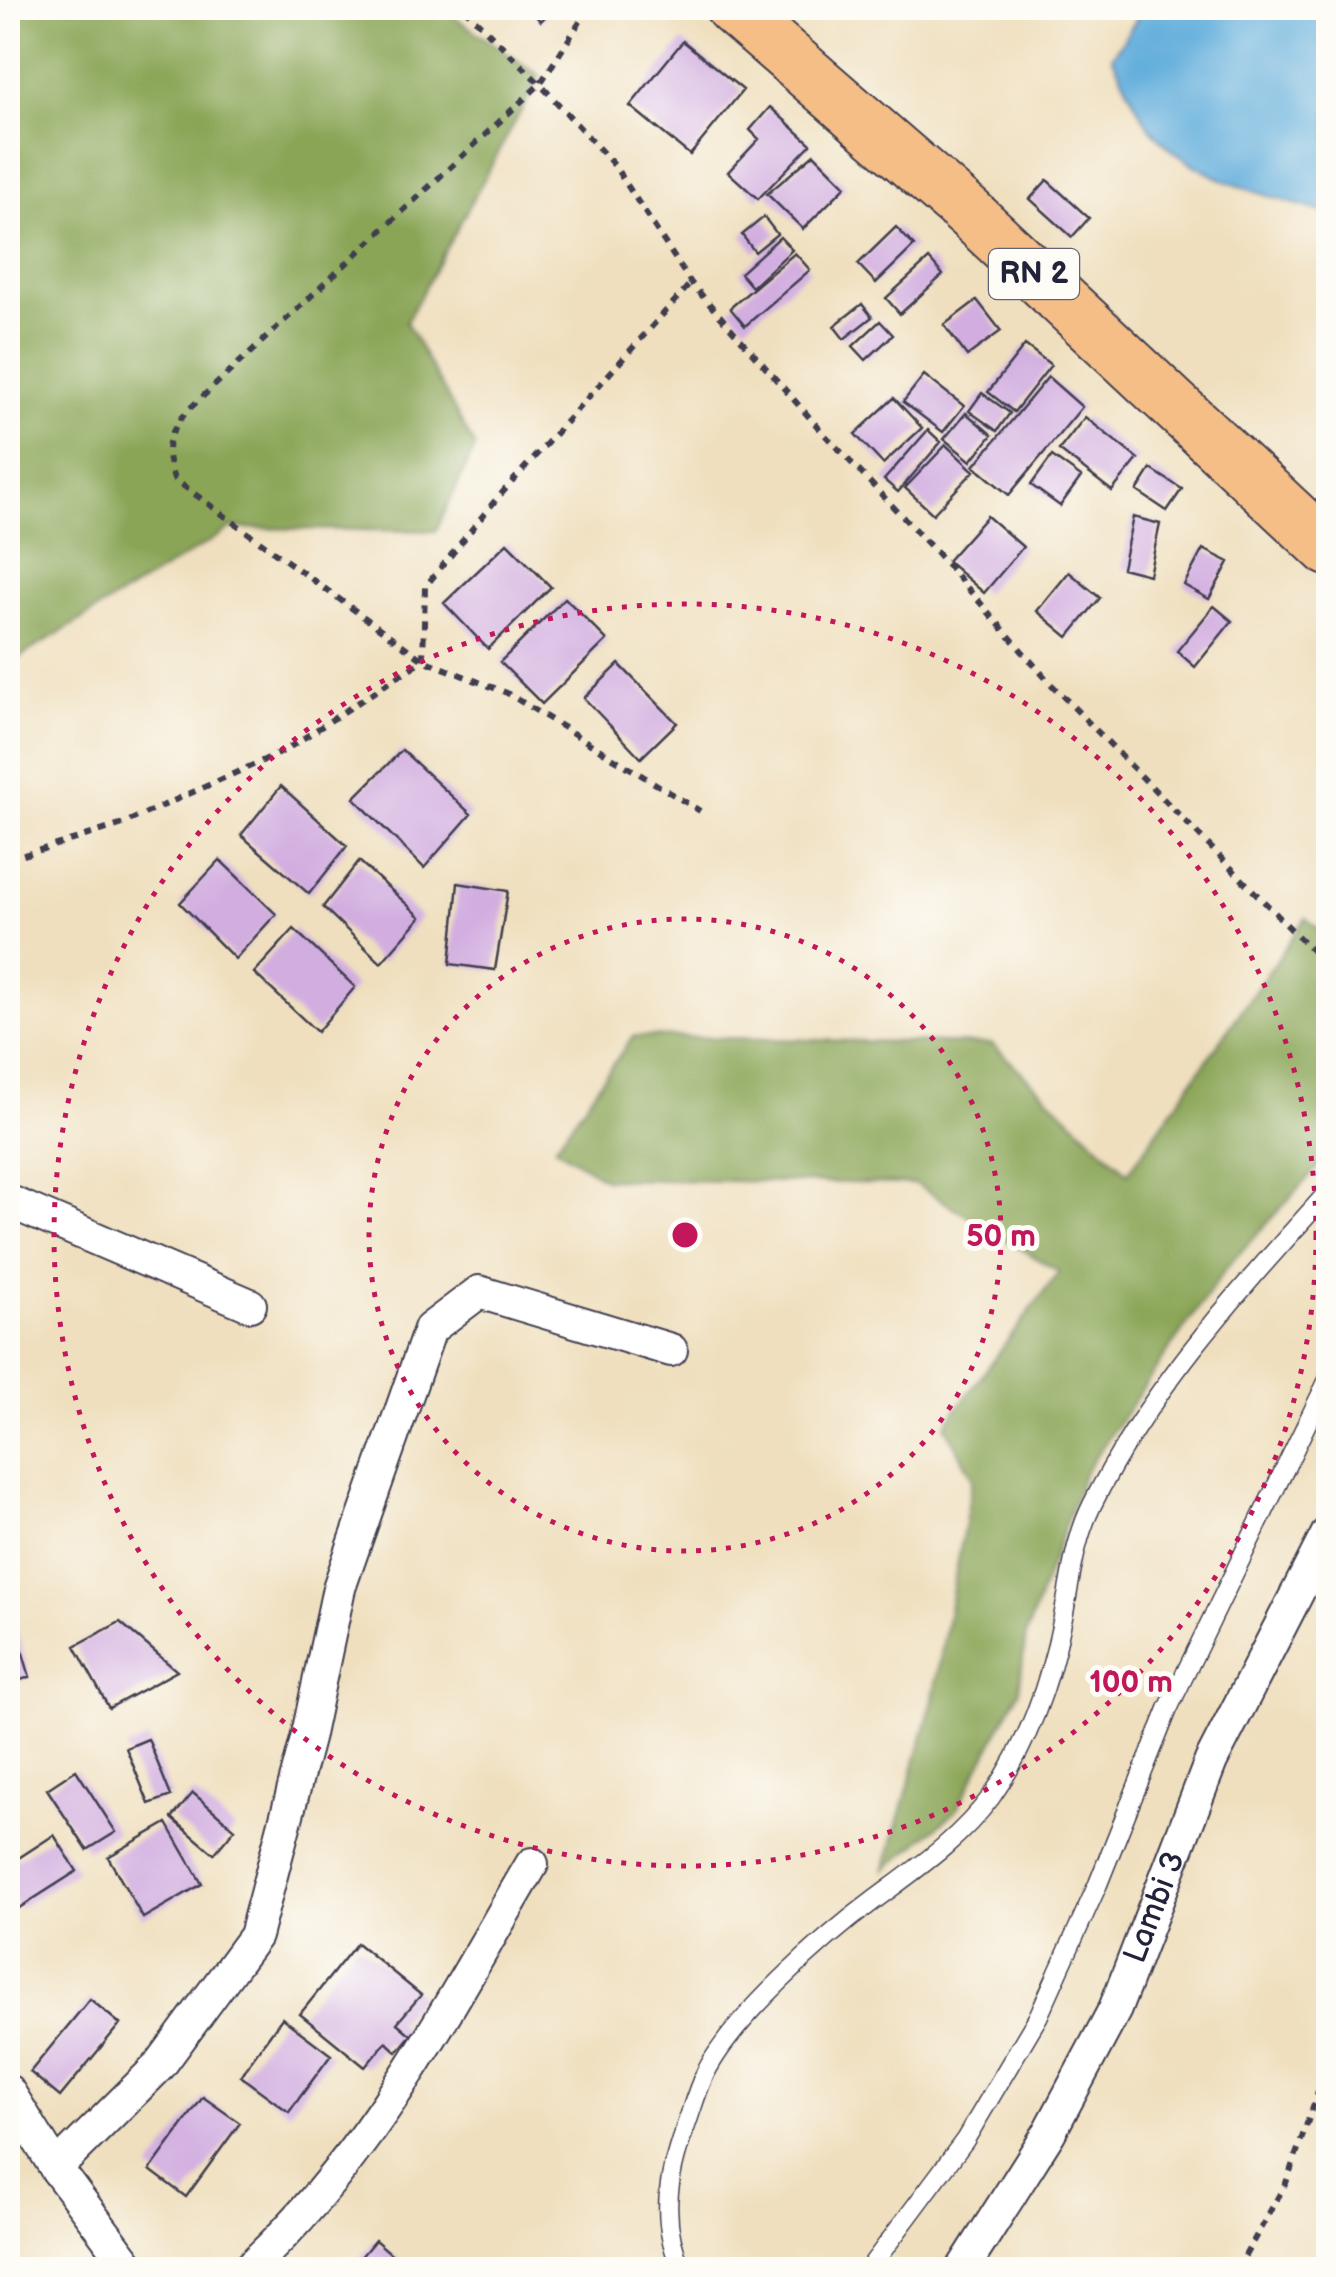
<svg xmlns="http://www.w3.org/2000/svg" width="1336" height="2277" font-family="'Balsamiq Sans',sans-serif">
<rect width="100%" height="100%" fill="#fdfcf7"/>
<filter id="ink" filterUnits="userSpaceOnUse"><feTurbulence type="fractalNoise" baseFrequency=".01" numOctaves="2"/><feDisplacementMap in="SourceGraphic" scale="20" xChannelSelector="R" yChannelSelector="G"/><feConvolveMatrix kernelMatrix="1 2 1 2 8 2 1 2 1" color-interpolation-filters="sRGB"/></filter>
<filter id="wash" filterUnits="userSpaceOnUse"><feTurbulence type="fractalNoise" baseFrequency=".0048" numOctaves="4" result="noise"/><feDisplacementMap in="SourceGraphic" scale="40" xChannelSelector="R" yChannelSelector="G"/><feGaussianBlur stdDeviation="2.25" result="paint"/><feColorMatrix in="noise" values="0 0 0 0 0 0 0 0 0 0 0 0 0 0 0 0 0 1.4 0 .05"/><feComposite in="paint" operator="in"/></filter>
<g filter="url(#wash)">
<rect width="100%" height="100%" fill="#efdfbe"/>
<!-- forest -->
<path fill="#8aa557" stroke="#566449" stroke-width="2.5" d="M8,8H441L540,76L406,322L475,447L436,531L232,528L8,664Z
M1306,918L1328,938V1156L1226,1268L1084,1473L1026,1634L1019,1691L956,1811L885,1870L933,1699L973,1478L945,1425L1059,1272L915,1184L604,1179L555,1147L633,1036L992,1044L1128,1173Z"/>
<!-- water -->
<path fill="#64afdc" stroke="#43688c" stroke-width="2.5" d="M1144,8H1328V213C1270,197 1187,178 1149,126C1134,106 1124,79 1112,57Z"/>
<g id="blocks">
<!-- building -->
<path fill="#d2aee0" d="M527,8H553L541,21Z
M683,41L743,90L690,155L630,106Z
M770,107L811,144L758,199L728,172L759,139L750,130Z
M814,154L846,186L803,229L767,194Z
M1047,180L1089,218L1072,237L1030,199Z
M764,217L777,234L755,252L742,235Z
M896,227L914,246L876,283L858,264Z
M780,237L792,250L752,287L740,273Z
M795,253L810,270L745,326L730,308Z
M929,259L943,275L900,314L886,298Z
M977,300L1001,331L967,356L944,325Z
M862,304L872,317L844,339L834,326Z
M880,321L893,335L866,360L853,346Z
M1025,345L1051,365L1014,412L988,392Z
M924,375L964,406L943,432L903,402Z
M1048,377L1082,407L1009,495L974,466Z
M982,393L1010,413L997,431L969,411Z
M894,398L922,428L883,464L855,434Z
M966,413L992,435L971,461L944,439Z
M1085,417L1138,459L1112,491L1059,450Z
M928,430L941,442L898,492L884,480Z
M946,445L974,471L933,514L905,488Z
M1052,456L1081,477L1060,506L1031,485Z
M1151,469L1182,489L1167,511L1137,491Z
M987,516L1023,547L984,593L947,561Z
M1133,517L1160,524L1149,575L1122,568Z
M507,543L551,587L488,649L444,603Z
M1203,549L1229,562L1209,599L1184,585Z
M1069,572L1100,598L1068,637L1037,611Z
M565,598L607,640L542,704L500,662Z
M1214,606L1232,621L1195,667L1177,651Z
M619,664L677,723L641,758L584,698Z
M402,750L471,814L424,868L354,798Z
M281,786L347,846L309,894L241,835Z
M220,860L276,914L235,959L180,903Z
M359,861L421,917L381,963L323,907Z
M458,883L508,891L495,970L450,964Z
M294,929L355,987L317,1032L254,973Z
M13,1620L30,1677L8,1684V1622Z
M120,1622L177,1671L109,1708L75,1646Z
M148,1739L171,1796L149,1804L126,1748Z
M76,1770L116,1832L87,1850L47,1789Z
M193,1793L235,1829L214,1854L172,1818Z
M167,1823L202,1884L143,1918L108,1857Z
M54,1835L77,1871L19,1908L8,1891V1865Z
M357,1943L421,1995L397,2023L411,2035L397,2052L386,2042L365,2067L300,2014Z
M90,1999L120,2024L60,2097L30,2072Z
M282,2018L331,2055L289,2112L240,2076Z
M203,2097L240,2123L186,2197L150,2170Z
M375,2240L410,2270H350Z"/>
</g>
</g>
<g filter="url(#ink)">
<use href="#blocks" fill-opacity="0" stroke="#413e4f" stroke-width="2.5"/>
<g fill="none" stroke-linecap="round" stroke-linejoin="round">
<!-- service casing -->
<g stroke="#413e4f" stroke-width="21">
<path id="service" d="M682,2270C660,2223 667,2178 684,2131C691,2113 696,2092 705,2074C731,2020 824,1937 873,1901C916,1869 958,1841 991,1797C1027,1747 1050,1682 1062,1622C1071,1582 1073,1543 1092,1505C1150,1387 1241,1289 1328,1192
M868,2270L965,2140L1038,2017L1098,1884L1168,1709L1328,1380"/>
</g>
<!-- minor casing -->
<g stroke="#413e4f" stroke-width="36">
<g id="minor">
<path d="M8,1201L250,1305"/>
<path d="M8,2091L56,2168L132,2270"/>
<path d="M56,2168L160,2065L255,1936L307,1739L339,1588L430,1329L479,1292L671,1350"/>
<path d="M247,2270C372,2156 447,2008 532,1864"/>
<path id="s1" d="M962,2270L1049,2133L1115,2009L1211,1761L1328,1533"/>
</g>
</g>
<!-- primary casing -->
<g stroke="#413e4f" stroke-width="56">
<path id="primary" d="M732,8L970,214L1328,549"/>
</g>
<!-- path -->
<path stroke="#413e4f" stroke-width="6" stroke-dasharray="8 8" stroke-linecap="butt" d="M464,8L540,84L187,411C167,436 163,449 174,479L423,660L507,693L700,811
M589,8L540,84L614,165L691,283L825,435L937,553L1049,682L1328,967
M8,860L120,825L284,751L423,660L425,587L494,502L691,283
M1237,2270L1286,2183L1328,2064"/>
<!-- service -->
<use href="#service" stroke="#fff" stroke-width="18"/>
<!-- minor -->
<use href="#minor" stroke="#fff" stroke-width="32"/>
<!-- primary -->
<use href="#primary" stroke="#f6be87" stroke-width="52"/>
</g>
</g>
<!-- distance rings -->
<g fill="none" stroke="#c2185b" stroke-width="5" stroke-dasharray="5 10">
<circle cx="685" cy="1235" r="316"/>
<circle cx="685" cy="1235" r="631"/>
</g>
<g text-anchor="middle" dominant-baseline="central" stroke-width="10" stroke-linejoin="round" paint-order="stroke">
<!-- shield labels -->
<rect fill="#fdfcf7" stroke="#646373" stroke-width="2.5" x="989" y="249" width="90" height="50" rx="8"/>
<g font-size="30" font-weight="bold" fill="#22223b">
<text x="1034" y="274">RN 2</text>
</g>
<!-- street labels -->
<g font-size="32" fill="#22223b" stroke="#fdfcf7">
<text stroke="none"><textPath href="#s1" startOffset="412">Lambi 3</textPath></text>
</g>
</g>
<circle cx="685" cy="1235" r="15" fill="#c2185b" stroke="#fdfcf7" stroke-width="5"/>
<g font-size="30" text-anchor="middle" font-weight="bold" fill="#c2185b" stroke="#fdfcf7" stroke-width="10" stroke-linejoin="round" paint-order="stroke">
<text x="1001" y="1246">50 m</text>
<text x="1131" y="1692">100 m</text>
</g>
<!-- margin -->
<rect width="1336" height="2277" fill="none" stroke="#fdfcf7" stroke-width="40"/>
</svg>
